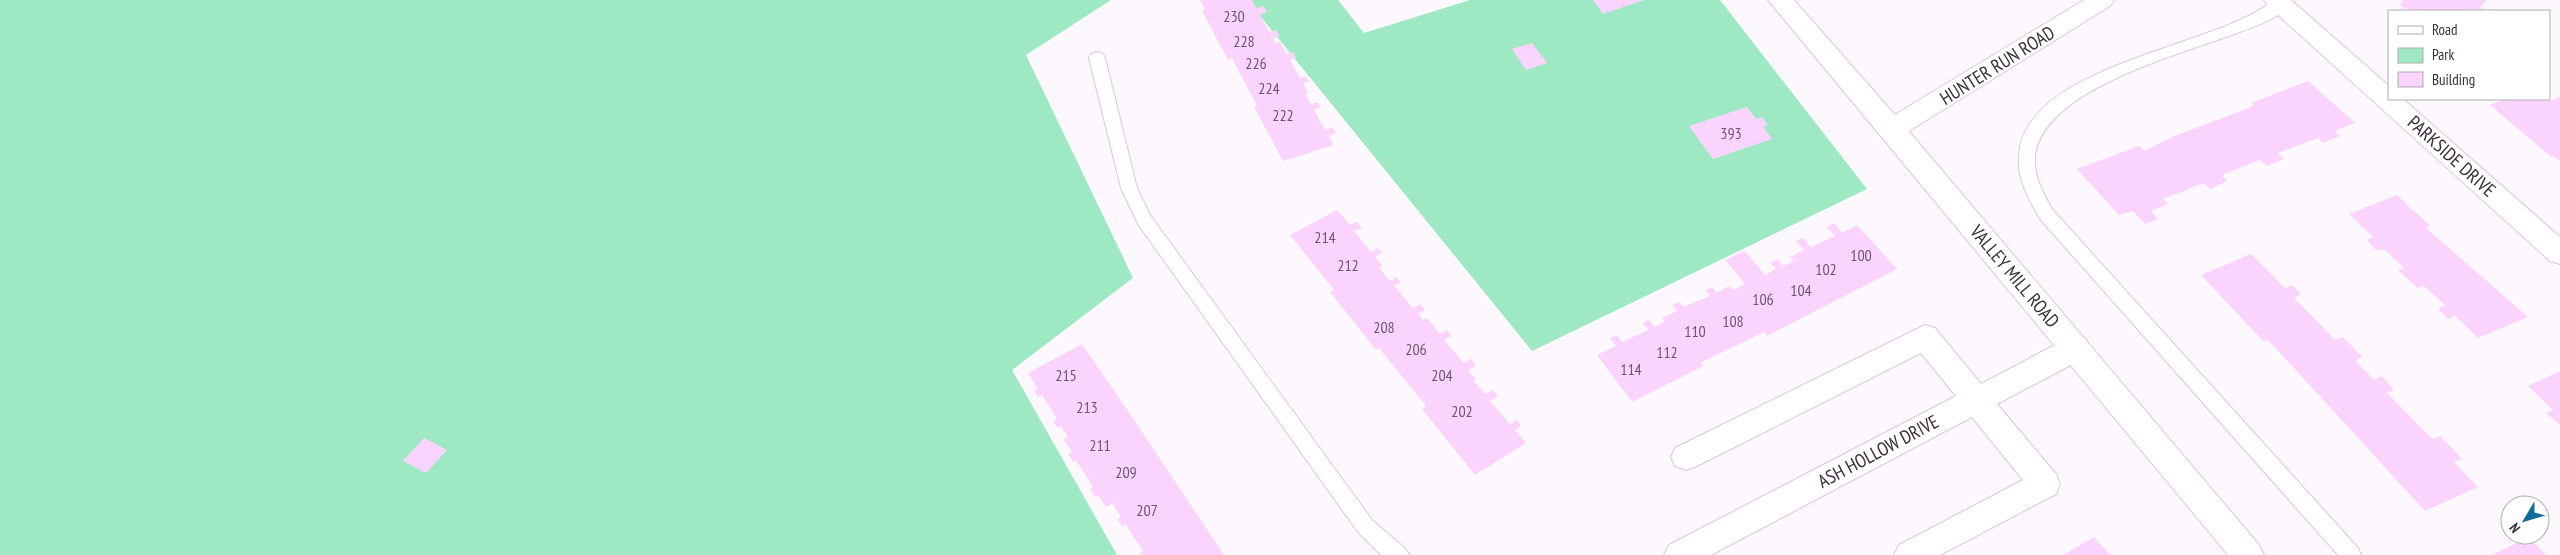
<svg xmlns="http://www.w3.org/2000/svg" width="2560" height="555" font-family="'PT Sans Narrow',sans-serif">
<rect width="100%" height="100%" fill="#fdf8fe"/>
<!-- green -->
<path fill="#9ee9c3" d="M0,0H1111L1026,55L1133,278L1012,370L1117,555H0Z
M1247,0H1338L1364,33L1470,0H1720L1867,189L1532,351Z"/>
<!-- building -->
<path fill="#fbd4fe" d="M1200,0H1252L1256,8L1264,6L1267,12L1260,15L1269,32L1276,30L1280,36L1273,38L1275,43L1280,42L1286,54L1293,52L1296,58L1290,60L1300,78L1306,76L1309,81L1303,83L1308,93L1305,94L1311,104L1318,102L1321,107L1314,110L1325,130L1332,127L1336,133L1329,136L1334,145L1283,161L1254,107L1257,106L1232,58L1228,60L1202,11L1205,10Z
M1593,0H1644L1603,14Z
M2403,0H2486L2480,8L2487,11H2411L2399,5Z
M1532,43L1547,63L1526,70L1512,49Z
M2308,81L2355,123L2334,131L2340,136L2330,140L2323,143L2318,138L2278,153L2284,159L2274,163L2266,166L2260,160L2222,175L2227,181L2219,185L2210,189L2204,183L2163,199L2168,204L2151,211L2158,219L2145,224L2133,211L2119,215L2077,169L2139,146L2144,151L2172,137L2254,106L2251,103Z
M2560,97V161L2553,156L2551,157L2490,105L2506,99H2548L2550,101Z
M1747,107L1756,119L1762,117L1768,125L1763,127L1772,139L1713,159L1689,126Z
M2397,195L2430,226L2426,228L2528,317L2478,338L2455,316L2448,319L2438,309L2445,305L2424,286L2417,288L2398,270L2404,268L2384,249L2378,251L2375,249L2367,240L2373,237L2349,214Z
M1337,210L1350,225L1357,222L1362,228L1354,231L1371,252L1378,248L1382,253L1375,257L1383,266L1379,268L1390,281L1396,277L1401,282L1394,286L1413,308L1420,304L1425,310L1418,314L1423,320L1427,318L1440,334L1447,330L1451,336L1444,340L1464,363L1471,359L1476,366L1468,370L1476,379L1474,381L1486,394L1493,390L1498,396L1490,401L1510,424L1517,420L1521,426L1515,430L1526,443L1475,475L1422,409L1426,406L1379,348L1376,350L1330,292L1334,290L1290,235Z
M1834,223L1842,233L1857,225L1897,269L1767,336L1764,332L1700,363L1703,366L1632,402L1597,355L1616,346L1610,338L1617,335L1622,342L1648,330L1643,323L1649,320L1655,327L1665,322L1662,318L1677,311L1672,305L1679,302L1684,307L1695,302L1710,296L1705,290L1712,287L1716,293L1729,286L1733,290L1745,284L1725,260L1745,251L1765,275L1776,269L1770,263L1778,259L1783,266L1794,261L1790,257L1804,250L1796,241L1803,238L1811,247L1835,236L1827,227Z
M2251,254L2285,288L2292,285L2301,294L2294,298L2335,340L2343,337L2362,357L2355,360L2374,380L2381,376L2386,381L2394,390L2387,393L2432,439L2440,436L2462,459L2454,462L2478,487L2425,511L2268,340L2263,341L2201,275Z
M1082,344L1126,408L1224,555H1141L1140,553L1143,551L1125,524L1122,527L1117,519L1121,517L1112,503L1106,507L1098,495L1095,497L1090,489L1093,487L1076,460L1073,462L1068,454L1072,452L1063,439L1068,437L1061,426L1058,428L1053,422L1057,419L1042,395L1038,397L1034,390L1038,389L1028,373Z
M2560,371V425L2546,413L2553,410L2528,386Z
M424,438L447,450L426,473L403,461Z
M2094,537L2110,555H2063Z
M2529,537L2546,555H2492Z"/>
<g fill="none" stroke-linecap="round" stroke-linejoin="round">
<!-- lane casing -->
<g stroke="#dfc4e1" stroke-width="2">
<path id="lane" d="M2274,0H2292C2281,19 2253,27 2234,34C2180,55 2043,89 2035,156C2033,175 2043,193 2052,209L2358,548L2361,555H2338L2040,219C2031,202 2020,185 2019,166C2010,65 2217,49 2274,0Z
M1097,52L1103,54L1105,58L1137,188L1150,215L1372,520C1380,528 1406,547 1410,555H1381L1358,532L1138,224L1121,188L1089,58L1091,54Z"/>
</g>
<!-- street casing -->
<g stroke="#dfc4e1" stroke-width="2">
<path id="street" d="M2084,0H2114L2110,6L1901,136L1892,139L1883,136L1879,129L1883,122Z
M2264,0H2291L2389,86V99H2403L2560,237V264L2550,261L2268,6Z
M1925,325L1935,328L1981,384L2066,339L2076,336L2086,339L2090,348L2086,357L1997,404L2056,474L2060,484L2056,494L1940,555H1894L1899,545L2023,480L1972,417L1711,555H1664L1669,545L1956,396L1921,353L1697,466L1686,470L1675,466L1671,457L1675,448Z"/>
</g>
<!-- secondary casing -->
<g stroke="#dfc4e1" stroke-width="2">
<path id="secondary" d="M1768,0H1794L1901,122L2259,545L2264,555H2228Z"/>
</g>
<!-- lane -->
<use href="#lane" fill="#fff" fill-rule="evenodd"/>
<!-- street -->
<use href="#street" fill="#fff" fill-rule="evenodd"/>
<!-- secondary -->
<use href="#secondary" fill="#fff" fill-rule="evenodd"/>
</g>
<g text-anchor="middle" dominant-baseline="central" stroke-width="5" stroke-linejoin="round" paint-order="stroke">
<!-- number labels -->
<g font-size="16" fill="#6a586b">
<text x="1234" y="16">230</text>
<text x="1244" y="41">228</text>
<text x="1256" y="63">226</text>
<text x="1269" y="88">224</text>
<text x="1283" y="115">222</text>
<text x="1731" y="133">393</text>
<text x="1325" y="237">214</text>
<text x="1861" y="255">100</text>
<text x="1348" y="265">212</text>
<text x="1826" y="269">102</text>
<text x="1801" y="290">104</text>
<text x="1763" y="299">106</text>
<text x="1733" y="321">108</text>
<text x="1384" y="327">208</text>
<text x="1695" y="331">110</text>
<text x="1416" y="349">206</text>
<text x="1667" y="352">112</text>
<text x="1631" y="369">114</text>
<text x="1066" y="375">215</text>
<text x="1442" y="375">204</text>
<text x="1087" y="407">213</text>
<text x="1462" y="411">202</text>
<text x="1100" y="445">211</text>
<text x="1126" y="472">209</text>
<text x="1147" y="510">207</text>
</g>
<!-- street labels -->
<g font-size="19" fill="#392f3a" stroke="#fff">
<text transform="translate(1997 65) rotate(-32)">HUNTER RUN ROAD</text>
<text transform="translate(2452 156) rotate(42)">PARKSIDE DRIVE</text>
<text transform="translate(2015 276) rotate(50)">VALLEY MILL ROAD</text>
<text transform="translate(1878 451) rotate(-28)">ASH HOLLOW DRIVE</text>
</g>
</g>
<!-- legend -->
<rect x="2388" y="10" width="162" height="90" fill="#ffffff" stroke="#b0acb0"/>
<rect x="2398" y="26" width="25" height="8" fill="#ffffff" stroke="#b0acb0"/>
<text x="2432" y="35" font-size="15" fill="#392f3a">Road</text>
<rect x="2398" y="48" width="25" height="15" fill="#9ee9c3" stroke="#b0acb0"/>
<text x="2432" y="60" font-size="15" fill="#392f3a">Park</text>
<rect x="2398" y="72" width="25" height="15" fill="#fbd4fe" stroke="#b0acb0"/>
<text x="2432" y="85" font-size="15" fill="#392f3a">Building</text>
<!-- north arrow -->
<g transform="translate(2525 520) rotate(232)"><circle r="24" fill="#ffffff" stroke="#b0acb0"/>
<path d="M0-4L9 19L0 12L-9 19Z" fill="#0f6d9b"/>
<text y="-8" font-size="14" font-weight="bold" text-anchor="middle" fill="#392f3a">N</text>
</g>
</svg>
